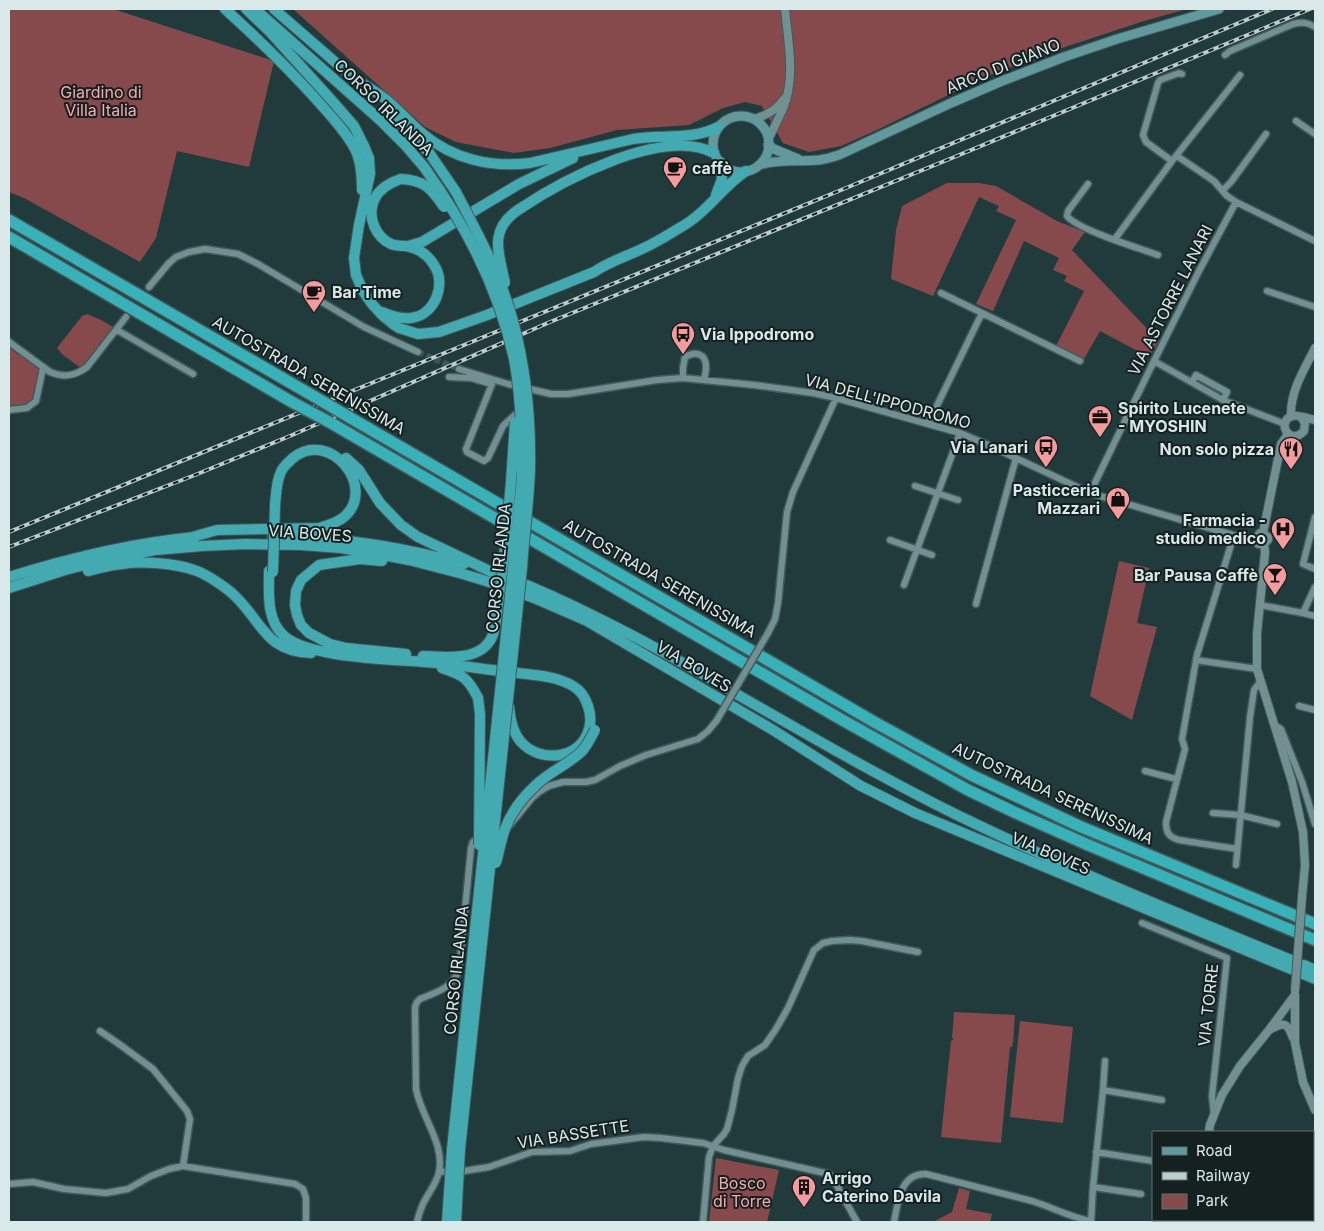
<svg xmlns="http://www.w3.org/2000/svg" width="1324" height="1231" font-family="Inter,sans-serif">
<rect width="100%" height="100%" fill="#213b3d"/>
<!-- green -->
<path fill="#864a4d" d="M9,9H113L274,61L249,167L177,151L156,238L140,262L24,198L9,192Z
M293,9H1187L1144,21L1053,51L985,77L877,130L841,146L809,152L783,143L762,106L745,102L723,108L689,125L617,130L550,148L514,153L456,142L425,127Z
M947,183H979L996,186L1057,221L1085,232L1072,250L1159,341L1149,357L1100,331L1084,359L1056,346L1084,291L1064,281L1067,276L1053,270L1059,258L1024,241L993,311L976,304L1016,220L996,211L999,206L979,197L933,296L891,279L896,230L902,206Z
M87,314L101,320L113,327L101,343L95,354L81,368L63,355L57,348L82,316Z
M9,348L34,365L40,370L33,398L25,406L9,408Z
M1119,561L1149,568L1137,623L1157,627L1132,720L1090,696Z
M954,1012L1015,1015L1013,1043L1012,1047H1010L1001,1143L941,1137L951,1041L954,1039L952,1038Z
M1020,1021L1073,1027L1063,1123L1010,1117Z
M716,1158L779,1170L767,1222H709Z
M959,1188L970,1191L966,1209L992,1214L990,1222H933L952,1212Z"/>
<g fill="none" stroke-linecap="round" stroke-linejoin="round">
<!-- minor-tunnel -->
<path stroke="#3d5557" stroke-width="6" stroke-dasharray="6 3" stroke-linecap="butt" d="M418,352L459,369"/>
<!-- trunk-tunnel -->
<path stroke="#3d5557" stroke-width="10" stroke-dasharray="10 5" stroke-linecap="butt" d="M266,535H279"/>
<!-- minor casing -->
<g stroke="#425a5b" stroke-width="9">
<path id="minor" d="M1225,55L1230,51L1293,24C1302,22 1307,22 1315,27
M1296,121L1315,134
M1177,156L1214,181L1227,196L1236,202L1315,241
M1172,161L1146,142L1143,135L1158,83L1160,80L1179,73L1182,74
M1088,184L1068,211L1067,216C1078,230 1139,248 1158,255
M1223,190L1231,182L1266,134
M1115,239L1172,161L1240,75
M149,287L169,263L176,257L189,252L205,249L238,254L258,264L364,327L418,352
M1267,291L1315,307
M941,293L982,313
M117,330L193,374
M9,342L50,372C64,378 75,376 87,367L126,317
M1154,361L1223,400L1285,424
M459,369L508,384L551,394H568L657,380L683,378L754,385L813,393L836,398L960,433L988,445L1090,493L1243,538H1256
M449,377L471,378L492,384L466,449L467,452L484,461L488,458L503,426L518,412L521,408
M683,378V368L685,357C695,351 706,353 706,367C706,371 705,376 704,380
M1192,382L1196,375L1227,392L1223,400
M9,410L27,408L36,401L43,368
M928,424L982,313L1080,361
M915,486L958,500
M1090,493L1153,363L1199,271L1236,202
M1315,517L1303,564L1315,569
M1234,535L1197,655L1182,739L1185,749L1166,822C1166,833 1169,837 1179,840L1237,849
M890,540L932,555
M904,585L960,433
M976,604L1016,458
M1260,605L1303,613L1315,616
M1303,613L1315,587
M768,633L775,619L778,603L787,512L793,492L836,398
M1196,660L1257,669
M1299,706L1315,710
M1276,726L1281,729L1302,782L1315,824
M1145,771L1176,779
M1213,813L1240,815L1277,824
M491,832L509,826L532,798L539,792L549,786L563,782H586L595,780L620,766L646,755L698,739L708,731L717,720
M1236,865L1250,717L1254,690L1260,682
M1142,923L1227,958L1212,1096L1214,1115
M100,1031L119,1044L153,1069L187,1111L190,1119L183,1166
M1103,1090L1105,1061
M1096,1152L1153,1161
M439,1172L464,1171L489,1167L532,1152L570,1151L591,1144L644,1137L661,1138L703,1143L724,1150L829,1174L834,1179
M9,1184L33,1182L64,1189L106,1193L128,1189L151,1176L169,1169L183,1166L295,1184L303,1189L306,1198V1222
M836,1184L857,1222
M1093,1187L1141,1194
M1311,1220H1315
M417,1222C419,1214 421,1207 425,1200C430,1191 437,1182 439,1172C445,1143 421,1117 416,1089L415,1007L417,1002L420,999C437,992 452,988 459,970L471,848L473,842L479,837
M703,1222L709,1157L713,1146L724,1134L727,1129L732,1110L738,1078L742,1066L748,1056L765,1045L776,1029L788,1008L814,950L823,943L832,941L850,940L862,941L918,952
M894,1222C898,1202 900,1173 926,1174L1032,1201C1052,1207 1071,1218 1091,1221
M1091,1222L1093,1187L1103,1090L1162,1100"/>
</g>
<!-- tertiary casing -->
<g stroke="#425a5b" stroke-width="10">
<path id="tertiary" d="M754,119C766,116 777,109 784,99
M768,140C773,130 778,119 783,109C796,77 788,42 785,9
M1293,416L1291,413C1291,390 1305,368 1315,348
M1301,417L1305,423L1304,431C1289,447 1276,421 1292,416C1297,414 1309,419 1315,420
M1263,533L1268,537V540L1264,544L1265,552L1257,634V669L1292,782L1303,832L1305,865L1302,897
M1264,544H1258L1256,538L1260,533H1263L1281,444L1288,434
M1295,995V1043L1303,1082L1315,1110
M1271,1029C1285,1021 1288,1024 1293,1038
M1209,1132L1210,1125L1222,1095L1240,1066L1269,1030L1295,995
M1199,1222V1220"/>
</g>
<!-- secondary casing -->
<g stroke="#425a5b" stroke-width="11">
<path id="secondary" d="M713 144a28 28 0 1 1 56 0a28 28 0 1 1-56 0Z
M768,145L774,149L798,159
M759,165C778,159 799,162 819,160C826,159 833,157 839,155L951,103L1002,81L1064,57L1117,39L1219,9"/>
</g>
<!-- trunk casing -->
<g stroke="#425a5b" stroke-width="12">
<path id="trunk" d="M225,9C256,37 286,66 315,98C329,114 345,130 355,149C361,161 362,176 362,190
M246,9L270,32L335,104L354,126L364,146L369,158L370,174L359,225L354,258L356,275L363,291L372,304L382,315L393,324L399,328L418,334L439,332L487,315L594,272C610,261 628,256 646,247C659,241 673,232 686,224C709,210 723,186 746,171
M255,9L380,120L406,146L424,167
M274,9L358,82
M354,78C366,86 379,93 389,102C401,112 411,124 423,134C453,159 491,168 530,163L633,139C662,134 691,141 718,127
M391,112L430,154L456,192
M716,195L722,179L720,162
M518,210C561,181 663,126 714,153
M408,246L422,242L519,184L573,158
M382,312C391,316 400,319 411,318C435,315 447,284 434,265C428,255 418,248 406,246C401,246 396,246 391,244C376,237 368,219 373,203C377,190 389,183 401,179
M346,458L359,470L380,503L401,525L418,537L498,575
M279,535C342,538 403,547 464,564
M189,538L217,530L319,528C328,525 337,523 344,517C378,488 330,428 293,458C289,462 283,466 281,472C276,482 276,495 275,506
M382,561L360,559L319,565L301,580L296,591L295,605L297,615L301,625L309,633L330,644L346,648L406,654
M88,571C99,568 111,565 122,564C142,561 174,563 194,570C205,573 227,588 235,596C263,623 265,651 311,653
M269,571C269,593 266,620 284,636C310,658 389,659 424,662C453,664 481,669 510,672C531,675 555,675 573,686C587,694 593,715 589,729C581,759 541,764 521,742C513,733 510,719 509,707
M9,577C70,558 131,543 195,537
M527,585C598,615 664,652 731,690
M9,588L65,570L109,559L155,550L202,546L245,544L301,545L341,548L378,554L409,560L463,574L499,585L534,598L587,621L773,730L861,786L915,813L1315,979
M423,656C444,657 476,661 489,642C494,636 495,627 496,619
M442,668C463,675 468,678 478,698
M738,695C810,736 882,778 957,815C1066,868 1179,914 1291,960
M1304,965L1315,970"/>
</g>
<!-- motorway casing -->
<g stroke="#425a5b" stroke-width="14">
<path id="motorway" d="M9,220L315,397
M9,237L292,402
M349,417L876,723L971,775L1079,826L1315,924
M331,423L844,721L968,790L1014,812L1086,844L1315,940"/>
</g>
<!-- minor -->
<use href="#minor" stroke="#728f91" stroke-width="6"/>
<!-- tertiary -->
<use href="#tertiary" stroke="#728f91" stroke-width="8"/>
<!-- secondary -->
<use href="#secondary" stroke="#61999d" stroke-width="9"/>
<!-- trunk -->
<use href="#trunk" stroke="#44aab1" stroke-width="10"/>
<!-- motorway -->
<use href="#motorway" stroke="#38b1b9" stroke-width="11"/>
<!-- rail casing -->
<g stroke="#bbcdcd" stroke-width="4">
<path id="rail" d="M9,532L846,188L1272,9
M9,547L195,475L290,436L550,322L952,158L1310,9"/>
</g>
<!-- rail -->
<use href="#rail" stroke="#152021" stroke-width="2" stroke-dasharray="5.5" stroke-linecap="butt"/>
<!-- minor-bridge casing -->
<g stroke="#425a5b" stroke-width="9" stroke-linecap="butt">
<path id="minor-bridge" d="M717,720L768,633"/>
</g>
<!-- tertiary-bridge casing -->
<g stroke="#425a5b" stroke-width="10" stroke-linecap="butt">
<path id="tertiary-bridge" d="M1295,991L1302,897"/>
</g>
<!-- trunk-bridge casing -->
<g stroke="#425a5b" stroke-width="12" stroke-linecap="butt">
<path id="trunk-bridge" d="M424,167C465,224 499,290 514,359C521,396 522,435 522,473C522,484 520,496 519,507C517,528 515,548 513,568L452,1149L447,1222
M401,179C424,180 431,188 444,207
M505,283C499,254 488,230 518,210
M273,572L275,506
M496,619L505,548L511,482L515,422
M478,698L480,714L479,845
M496,863C499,852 501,840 505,829C511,812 523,797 536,785C550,771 570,764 583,750C588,744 591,737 595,730
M456,1222L460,1149L522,568C524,535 529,502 530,469C531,419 526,369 513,321C501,276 478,234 456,192"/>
</g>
<!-- motorway-bridge casing -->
<g stroke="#425a5b" stroke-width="14" stroke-linecap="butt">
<path id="motorway-bridge" d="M315,397L349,417
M292,402L331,423"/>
</g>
<!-- minor-bridge -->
<use href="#minor-bridge" stroke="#728f91" stroke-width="6"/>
<!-- tertiary-bridge -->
<use href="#tertiary-bridge" stroke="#728f91" stroke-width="8"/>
<!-- trunk-bridge -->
<use href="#trunk-bridge" stroke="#44aab1" stroke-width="10"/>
<!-- motorway-bridge -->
<use href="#motorway-bridge" stroke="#38b1b9" stroke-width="11"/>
</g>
<!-- icons -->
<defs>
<g id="cafe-pin" transform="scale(1.25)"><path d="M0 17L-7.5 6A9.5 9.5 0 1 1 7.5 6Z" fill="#f59b9d" stroke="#152021"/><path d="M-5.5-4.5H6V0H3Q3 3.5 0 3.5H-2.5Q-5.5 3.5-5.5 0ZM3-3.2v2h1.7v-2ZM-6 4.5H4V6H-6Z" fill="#111"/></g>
<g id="bus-pin" transform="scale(1.25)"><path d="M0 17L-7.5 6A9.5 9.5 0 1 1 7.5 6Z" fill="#f59b9d" stroke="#152021"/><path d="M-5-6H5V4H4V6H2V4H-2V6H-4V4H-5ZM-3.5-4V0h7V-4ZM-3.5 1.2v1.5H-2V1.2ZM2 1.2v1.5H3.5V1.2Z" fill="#111"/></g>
<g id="office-pin" transform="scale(1.25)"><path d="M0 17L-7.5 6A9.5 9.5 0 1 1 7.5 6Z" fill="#f59b9d" stroke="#152021"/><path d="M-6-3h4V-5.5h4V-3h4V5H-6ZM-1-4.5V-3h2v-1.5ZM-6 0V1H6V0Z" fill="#111"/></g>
<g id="restaurant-pin" transform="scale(1.25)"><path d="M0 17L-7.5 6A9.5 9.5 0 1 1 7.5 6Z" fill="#f59b9d" stroke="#152021"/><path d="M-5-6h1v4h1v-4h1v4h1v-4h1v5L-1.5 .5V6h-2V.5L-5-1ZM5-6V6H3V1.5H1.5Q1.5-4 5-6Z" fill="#111"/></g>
<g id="shop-pin" transform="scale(1.25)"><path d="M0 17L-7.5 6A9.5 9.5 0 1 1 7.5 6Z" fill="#f59b9d" stroke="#152021"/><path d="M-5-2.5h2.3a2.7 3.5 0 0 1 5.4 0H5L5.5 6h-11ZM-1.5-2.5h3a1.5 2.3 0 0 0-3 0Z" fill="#111"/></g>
<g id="hospital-pin" transform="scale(1.25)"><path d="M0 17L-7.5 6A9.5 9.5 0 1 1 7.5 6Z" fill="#f59b9d" stroke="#152021"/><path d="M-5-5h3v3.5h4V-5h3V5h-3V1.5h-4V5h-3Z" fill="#111"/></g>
<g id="bar-pin" transform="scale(1.25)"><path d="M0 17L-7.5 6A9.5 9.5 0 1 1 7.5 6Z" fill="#f59b9d" stroke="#152021"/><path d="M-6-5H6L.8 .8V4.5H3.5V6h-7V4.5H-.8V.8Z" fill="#111"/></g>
<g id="building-pin" transform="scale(1.25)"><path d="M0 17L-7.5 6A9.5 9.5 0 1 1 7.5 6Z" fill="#f59b9d" stroke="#152021"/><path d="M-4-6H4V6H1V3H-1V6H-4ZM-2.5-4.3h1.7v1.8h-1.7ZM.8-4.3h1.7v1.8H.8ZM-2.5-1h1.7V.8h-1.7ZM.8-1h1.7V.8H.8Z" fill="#111"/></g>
</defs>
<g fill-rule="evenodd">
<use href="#cafe-pin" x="675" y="168"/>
<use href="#cafe-pin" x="314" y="292"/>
<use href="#bus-pin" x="683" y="334"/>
<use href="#office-pin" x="1100" y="417"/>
<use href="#bus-pin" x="1046" y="447"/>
<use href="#restaurant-pin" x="1291" y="449"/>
<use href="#shop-pin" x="1118" y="499"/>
<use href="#hospital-pin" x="1283" y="529"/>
<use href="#bar-pin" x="1275" y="575"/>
<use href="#building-pin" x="804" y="1187"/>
</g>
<g text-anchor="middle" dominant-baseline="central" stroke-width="4" stroke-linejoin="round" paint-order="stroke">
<!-- street labels -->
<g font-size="16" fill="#d9e9e9" stroke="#152021">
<text transform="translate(1003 66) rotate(-22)">ARCO DI GIANO</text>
<text transform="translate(384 107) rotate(44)">CORSO IRLANDA</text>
<text transform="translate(1170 300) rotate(-63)">VIA ASTORRE LANARI</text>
<text transform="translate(309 375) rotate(30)">AUTOSTRADA SERENISSIMA</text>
<text transform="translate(888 401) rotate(15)">VIA DELL'IPPODROMO</text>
<text transform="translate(310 533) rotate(4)">VIA BOVES</text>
<text transform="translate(498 568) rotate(-84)">CORSO IRLANDA</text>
<text transform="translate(660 578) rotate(30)">AUTOSTRADA SERENISSIMA</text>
<text transform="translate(694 666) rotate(31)">VIA BOVES</text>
<text transform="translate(1053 793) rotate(25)">AUTOSTRADA SERENISSIMA</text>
<text transform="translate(1051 853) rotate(23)">VIA BOVES</text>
<text transform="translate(456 970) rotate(-84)">CORSO IRLANDA</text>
<text transform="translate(1208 1005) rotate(-84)">VIA TORRE</text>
<text transform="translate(573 1134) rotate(-9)">VIA BASSETTE</text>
</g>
<!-- park labels -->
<g font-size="16" fill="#faa9ab" stroke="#152021">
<text x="101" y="92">Giardino di<tspan x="101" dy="18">Villa Italia</tspan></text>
<text x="742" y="1183">Bosco<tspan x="742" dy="18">di Torre</tspan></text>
</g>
<!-- poi labels -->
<g font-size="16" font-weight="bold" fill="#d9e9e9" stroke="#152021" text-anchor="start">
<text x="692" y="168">caffè</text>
<text x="332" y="292">Bar Time</text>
<text x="700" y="334">Via Ippodromo</text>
<text x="1118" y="408">Spirito Lucenete<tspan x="1118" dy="18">- MYOSHIN</tspan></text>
<text x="1028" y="447" text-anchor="end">Via Lanari</text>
<text x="1274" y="449" text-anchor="end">Non solo pizza</text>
<text x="1100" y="490" text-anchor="end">Pasticceria<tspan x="1100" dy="18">Mazzari</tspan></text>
<text x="1266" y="520" text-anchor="end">Farmacia -<tspan x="1266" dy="18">studio medico</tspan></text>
<text x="1258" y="575" text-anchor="end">Bar Pausa Caffè</text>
<text x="822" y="1178">Arrigo<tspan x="822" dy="18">Caterino Davila</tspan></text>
</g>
</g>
<!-- border -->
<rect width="1324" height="1231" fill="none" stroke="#d9e9e9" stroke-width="20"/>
<!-- legend -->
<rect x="1152" y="1131" width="162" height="90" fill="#152021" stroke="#637071"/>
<rect x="1162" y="1147" width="25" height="8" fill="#61999d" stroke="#637071"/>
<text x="1196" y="1156" font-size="15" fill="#d9e9e9">Road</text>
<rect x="1162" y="1172" width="25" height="8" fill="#bbcdcd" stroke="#637071"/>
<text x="1196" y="1181" font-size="15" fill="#d9e9e9">Railway</text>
<rect x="1162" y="1194" width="25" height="15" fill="#864a4d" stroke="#637071"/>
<text x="1196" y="1206" font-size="15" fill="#d9e9e9">Park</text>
</svg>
